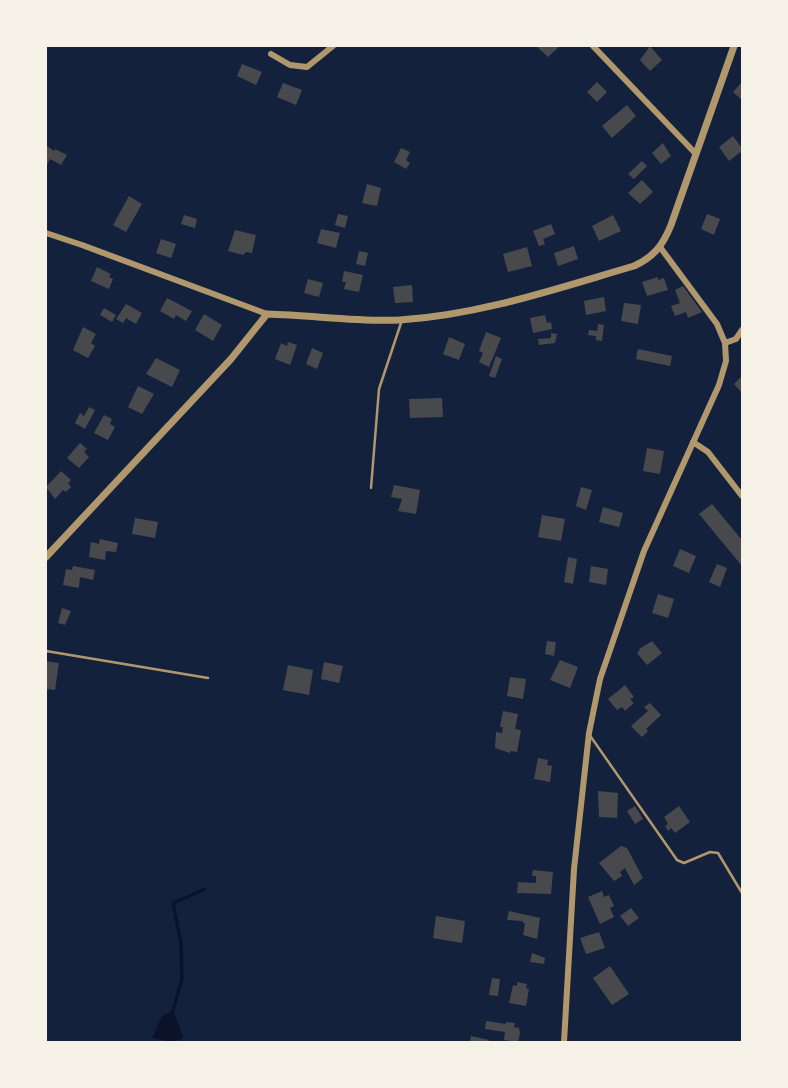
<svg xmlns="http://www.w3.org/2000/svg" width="788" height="1088" font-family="'Public Sans',sans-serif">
<rect width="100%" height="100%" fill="#14213d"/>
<!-- water -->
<path fill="#0b132b" d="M173,1011L184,1038L173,1042L152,1038L162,1016Z"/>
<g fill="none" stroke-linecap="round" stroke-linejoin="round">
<!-- stream -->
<path stroke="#0b132b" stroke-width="3.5" d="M173,1011L182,978L181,943L173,903L205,889"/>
</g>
<!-- building -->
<path fill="#48494c" d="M536,46H560L548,57Z
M650,46L662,60L650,71L640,60Z
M242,64L262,72L256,85L237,76Z
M597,82L607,92L597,102L587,92Z
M742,82V100L733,92Z
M283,83L302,90L296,105L277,97Z
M627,105L636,116L612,138L602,126Z
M733,136L742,148V151L729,161L719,147Z
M663,143L671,156L661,164L652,153Z
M46,145L54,151L55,149L67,155L61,165L50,159L46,167Z
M401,148L410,152L406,160L410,163L406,169L394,162Z
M642,161L647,166L634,179L628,174Z
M642,180L653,192L640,204L628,193Z
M367,184L381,188L377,206L362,203Z
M129,196L142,204L126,232L113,225Z
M338,214L348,216L345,228L335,225Z
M707,214L720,219L714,235L701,229Z
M184,215L197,219L195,228L181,224Z
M613,215L621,231L599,241L592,226Z
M551,224L555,234L543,239L545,244L539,246L533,231Z
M321,229L340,233L336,248L317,243Z
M235,230L256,235L252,253L246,252L243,255L228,251Z
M161,239L176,244L171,258L156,253Z
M574,246L578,259L558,266L554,253Z
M527,247L532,266L508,272L503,254Z
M359,251L368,253L365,266L356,264Z
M97,267L111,274L109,277L113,279L109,289L91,281Z
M344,271L363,275L359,292L344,289L346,282H342Z
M658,277V280L664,278L668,290L647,296L642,282Z
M308,279L323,283L319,297L304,293Z
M412,285L413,302L395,303L393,287Z
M683,286L702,312L688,318L686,312L675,316L671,306L680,303L675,290Z
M604,297L606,311L586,315L584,301Z
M167,298L192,311L186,321L176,315L174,319L160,311Z
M624,303L641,305L638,324L621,321Z
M126,304L142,313L136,324L126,318L123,323L116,319Z
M104,308L116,315L112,322L100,315Z
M204,314L222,325L213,341L195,330Z
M545,315L547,323L551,322L552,329L533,333L530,318Z
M598,324L604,325L602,341L596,340V336L588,335L589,330L597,331Z
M83,327L96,334L91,343L95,346L88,358L73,350Z
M486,332L501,338L489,367L479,362L483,353L479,351Z
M551,333L557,334L555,343L539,345L538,339L551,338Z
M449,337L465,344L459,360L443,354Z
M288,342L297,345L290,365L275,359L281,343L287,346Z
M312,348L323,353L317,369L306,364Z
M638,349L672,356L670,366L636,359Z
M496,356L502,359L495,378L489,376Z
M156,358L180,370L172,387L146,374Z
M742,376V393L734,384Z
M138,386L154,394L142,414L128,407Z
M442,398L443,417L410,418L409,399Z
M89,407L95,410L85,429L75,423L80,413L84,416Z
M104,415L112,419L110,424L115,427L108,440L94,433Z
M80,443L87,449L84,452L89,457L79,468L67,458Z
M647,448L664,451L660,474L643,471Z
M61,471L71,480L68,483L71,487L66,492L63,490L55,499L46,487Z
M394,485L420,490L416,514L398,511L402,499L391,497Z
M581,487L592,490L586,510L576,506Z
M712,504L742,540V566L699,514Z
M603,507L623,513L619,527L599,522Z
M542,515L565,519L561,541L538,537Z
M135,518L158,522L155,538L132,534Z
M100,539L118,543L116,552L106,551L105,560L89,557L91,542L99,544Z
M680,549L696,556L689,573L673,566Z
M568,557L577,559L573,584L564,582Z
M717,564L727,568L720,587L709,582Z
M73,566L95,570L93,580L80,577L79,588L63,585L66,569L72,570Z
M591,566L608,569L606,585L589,582Z
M658,594L674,599L668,618L652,613Z
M62,608L71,611L65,625L58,623Z
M547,641L556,642L554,656L545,654Z
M652,641L662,653L647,665L637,653L640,650L639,649Z
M560,660L578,667L570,688L550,680Z
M46,661L59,663L55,690L46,689Z
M324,662L343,666L339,683L321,679Z
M288,665L313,670L309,695L283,690Z
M510,677L526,679L523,699L507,696Z
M625,685L634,697L630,699L634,703L625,711L622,707L617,710L608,699Z
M650,703L661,715L646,729L648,731L642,737L631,726L648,711L644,707Z
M503,711L518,714L515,729L521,730L517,752L511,751L510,753L495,748L496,732L502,733L503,727H500Z
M538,758L548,760L547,765L552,766L550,782L534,779Z
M598,791L618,793L617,818L599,817Z
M635,806L643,819L635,824L627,811Z
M679,806L690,822L675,833L671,828L668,831L665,826L668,824L664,817Z
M621,846L627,848L643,878L634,885L625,868L620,872L622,876L614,881L599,863Z
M533,870L553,872L551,894L517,893L518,882L536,883V876H532Z
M602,891L604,897L609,895L614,906L610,908L614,917L600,924L588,897Z
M631,908L639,918L628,926L620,916Z
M509,911L540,918L537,939L523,935L525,924L522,921L507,920Z
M436,916L465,921L462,943L433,938Z
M599,932L605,948L586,954L580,938Z
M532,953L545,958L544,964L530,962Z
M610,966L629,994L612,1005L593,978Z
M492,978L500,979L498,996L489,995Z
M517,982L527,984L526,988L529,989L526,1006L509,1003L513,985L517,986Z
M486,1021L506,1024V1022L515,1023L514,1027L519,1028L520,1033L518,1042L504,1040L505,1032L485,1029Z
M471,1036L489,1040L488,1042H470Z"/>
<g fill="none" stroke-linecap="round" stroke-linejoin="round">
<!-- service -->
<path stroke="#b1986c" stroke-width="2.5" d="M371,488L379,389L401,323
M46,651L208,678
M591,737L677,860L684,863L710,852L718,853L742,893"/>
<!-- minor -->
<path stroke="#b1986c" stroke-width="6" d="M593,46L696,154
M271,54L290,65L307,67L333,46
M46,233L82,245L267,314
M660,247L717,324L725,343
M693,442L708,452L742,496
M564,1042L574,869L589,733L600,679L644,551L719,385L726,361L725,343L736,339L742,330"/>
<!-- tertiary -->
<path stroke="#b1986c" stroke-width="7" d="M46,557L231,359L267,314C312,315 356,322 400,320C480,315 558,288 634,266C654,257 663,245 671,225L734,46"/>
</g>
<!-- border -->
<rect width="788" height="1088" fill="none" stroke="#f6f1e7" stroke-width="94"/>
</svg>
